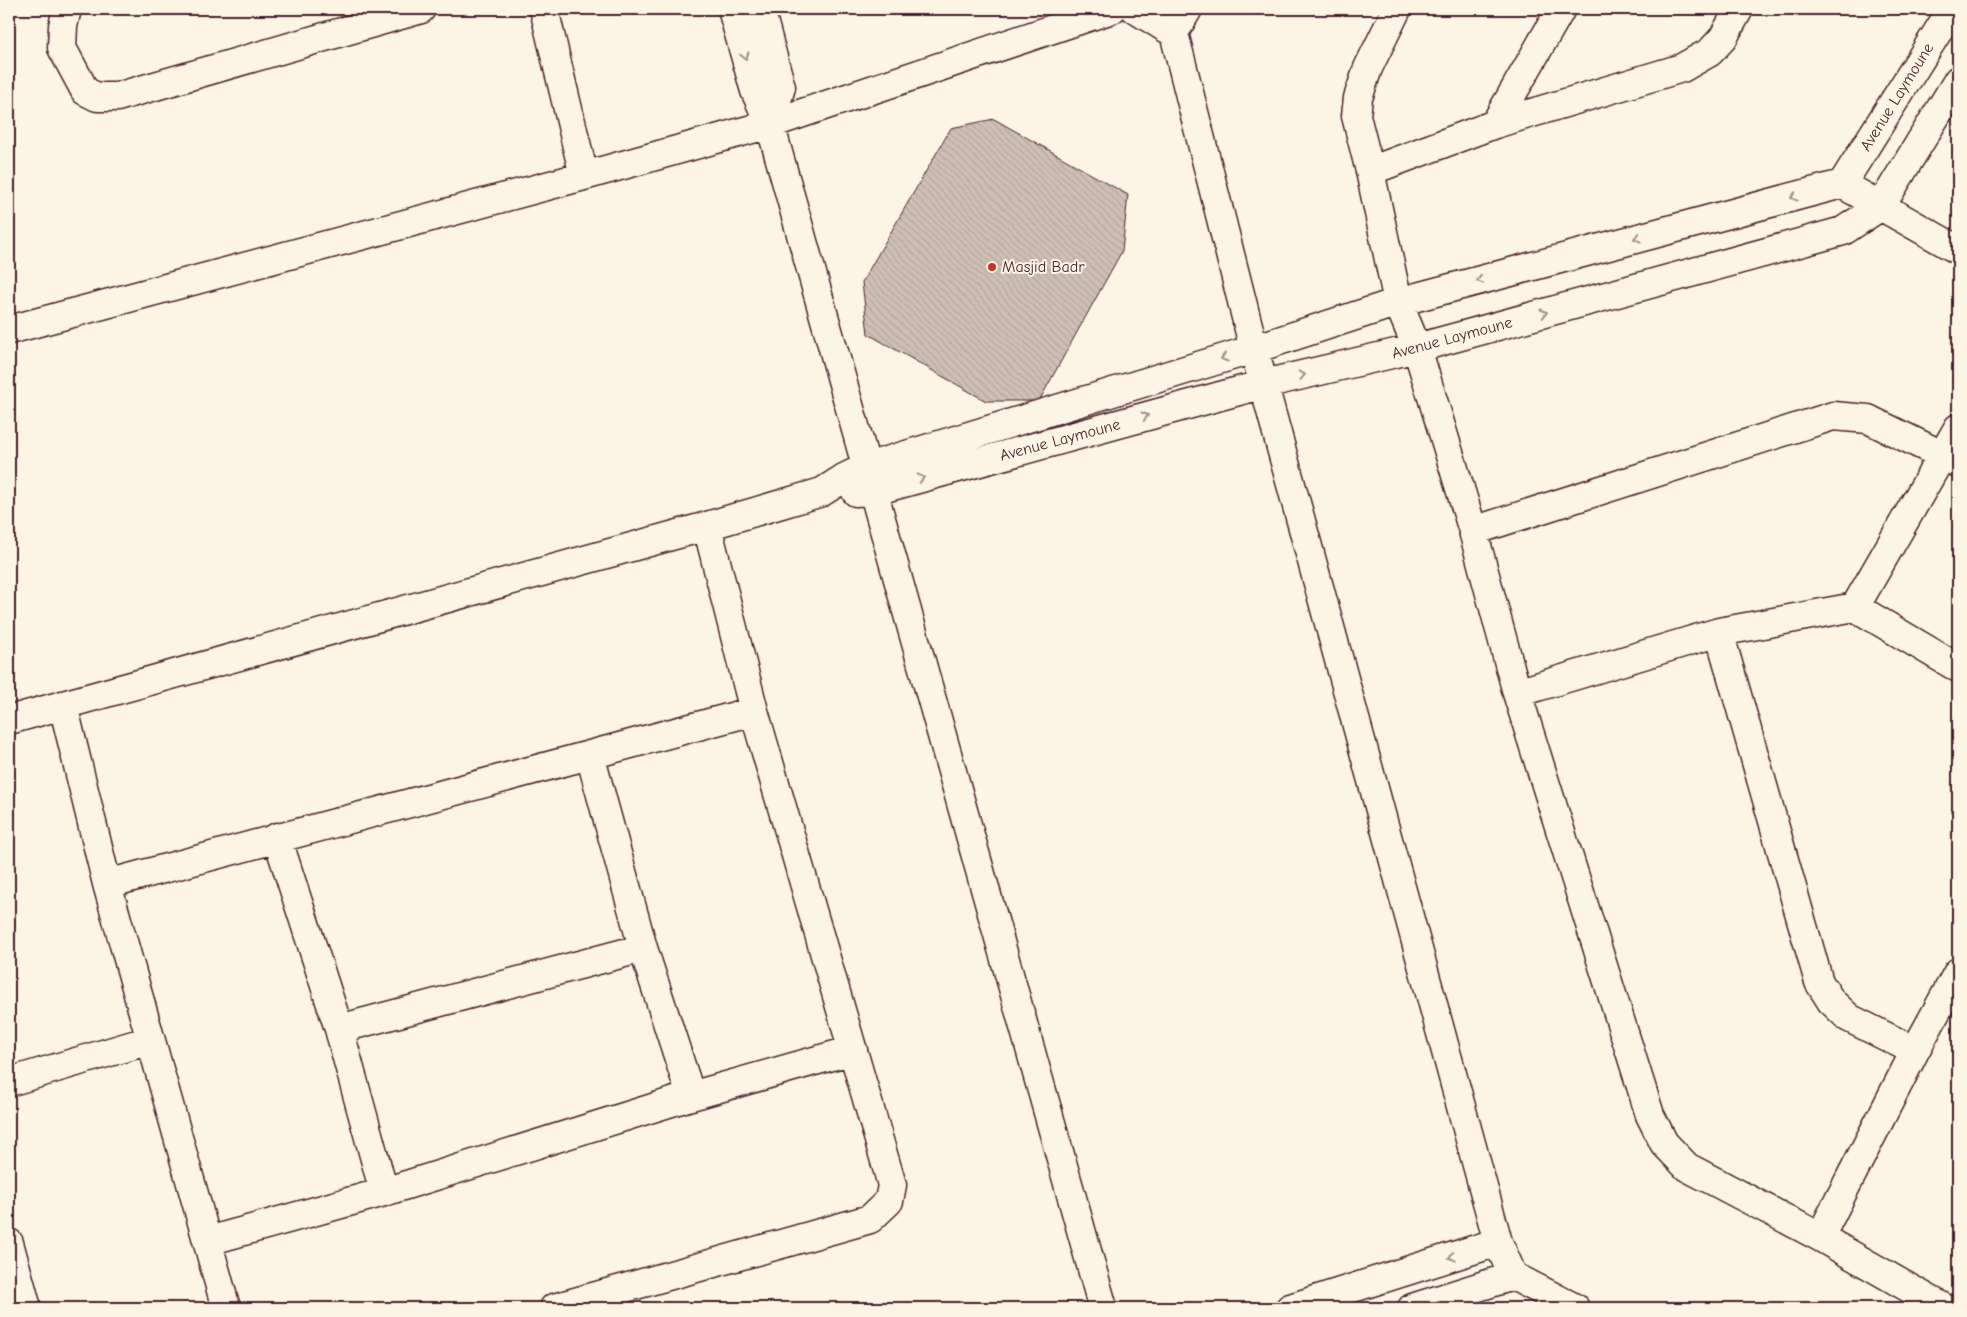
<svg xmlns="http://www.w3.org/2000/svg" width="1967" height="1317" font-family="'Comic Neue',sans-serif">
<defs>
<pattern id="building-back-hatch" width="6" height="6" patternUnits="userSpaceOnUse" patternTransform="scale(1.25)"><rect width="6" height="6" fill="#cfc0b7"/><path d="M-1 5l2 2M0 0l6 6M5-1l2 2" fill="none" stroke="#b3a59e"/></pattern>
</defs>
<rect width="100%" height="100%" fill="#fcf5e5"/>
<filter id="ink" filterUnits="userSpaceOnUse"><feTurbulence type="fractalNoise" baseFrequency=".02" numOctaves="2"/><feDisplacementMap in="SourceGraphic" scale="10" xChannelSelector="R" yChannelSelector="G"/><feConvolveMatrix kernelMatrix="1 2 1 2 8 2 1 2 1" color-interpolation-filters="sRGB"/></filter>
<g filter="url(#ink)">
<!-- building -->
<path fill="url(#building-back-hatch)" stroke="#4a1f2b" d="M994,119L1128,195L1122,251L1039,401H986L868,334L862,282L951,128Z"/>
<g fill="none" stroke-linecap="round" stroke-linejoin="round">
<!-- minor casing -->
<g stroke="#4a1f2b" stroke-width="31">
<path id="minor" d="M67,9L63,26L62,48L85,91L97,97H117L421,9
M544,9L584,176
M732,9L755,91L770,124L1103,1308
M760,9L781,87L770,124
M1135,9L1174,33
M1188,9L1174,33L1254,349L1498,1242L1513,1276L1575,1308
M1397,9L1368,68L1358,98L1356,116L1370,171L1398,302L1417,348L1473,531L1517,693L1650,1115L1664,1143L1687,1167L1820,1237L1944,1308
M1495,124L1561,9
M1370,171L1495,124L1682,68L1710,52L1723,38L1739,9
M1842,184L1952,9
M9,330L584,176L770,124L1112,9
M856,492L874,491L1264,384L1417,348L1843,231L1881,206L1958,80
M1473,531L1833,416L1868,419L1958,463
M1855,607L1958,428
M1719,632L1819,982L1831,1001L1849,1018L1915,1051
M1517,693L1719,632L1855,607L1958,668
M63,705L107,884L226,1308
M9,720L707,526L822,492L844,478L867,467L1254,349L1398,302L1842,184L1958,250
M590,755L643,948L691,1096
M277,837L339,1029L384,1192
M107,884L754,711
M339,1029L643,948
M9,1082L150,1040
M1820,1237L1915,1051L1958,972
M208,1241L384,1192L691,1096L853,1050
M9,1243L27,1308
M554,1308L870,1219L889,1201L892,1185L754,711L707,526
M1290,1308L1498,1242
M1412,1308L1513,1276"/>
</g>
<!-- minor -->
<use href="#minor" stroke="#fcf5e5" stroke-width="28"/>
</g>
<!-- one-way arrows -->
<defs><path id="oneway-chevron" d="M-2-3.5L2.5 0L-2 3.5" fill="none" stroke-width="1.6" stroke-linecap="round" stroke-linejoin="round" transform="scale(1.25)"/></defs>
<g stroke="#a38a88">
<use href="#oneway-chevron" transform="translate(745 56) rotate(74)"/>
<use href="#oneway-chevron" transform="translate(1794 197) rotate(165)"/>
<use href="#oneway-chevron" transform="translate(1637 238) rotate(165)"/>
<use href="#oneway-chevron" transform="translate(1480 280) rotate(165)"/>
<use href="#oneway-chevron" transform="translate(1544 313) rotate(-15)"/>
<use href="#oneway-chevron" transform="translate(1224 358) rotate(163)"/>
<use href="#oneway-chevron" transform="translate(1302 375) rotate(-13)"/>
<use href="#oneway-chevron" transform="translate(1145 416) rotate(-15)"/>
<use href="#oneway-chevron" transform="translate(921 478) rotate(-15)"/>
<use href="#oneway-chevron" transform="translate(1452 1257) rotate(162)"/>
</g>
</g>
<!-- markers -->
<circle fill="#c8321e" stroke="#fcf5e5" stroke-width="2" cx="992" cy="267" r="5"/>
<g text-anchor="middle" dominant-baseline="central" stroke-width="4" stroke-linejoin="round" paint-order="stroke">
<!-- street labels -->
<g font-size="16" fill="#4a1f2b" stroke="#fcf5e5">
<text transform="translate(1897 97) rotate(-58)">Avenue Laymoune</text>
<text transform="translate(1452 338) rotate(-15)">Avenue Laymoune</text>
<text transform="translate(1060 440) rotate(-15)">Avenue Laymoune</text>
</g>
<!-- poi labels -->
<g font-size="16" fill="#4a1f2b" stroke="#fcf5e5" text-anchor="start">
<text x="1002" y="267">Masjid Badr</text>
</g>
</g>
<!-- margin -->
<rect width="1967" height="1317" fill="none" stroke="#fcf5e5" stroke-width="30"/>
<rect x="15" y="15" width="1937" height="1287" fill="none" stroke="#4a1f2b" stroke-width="2" filter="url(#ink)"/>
</svg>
